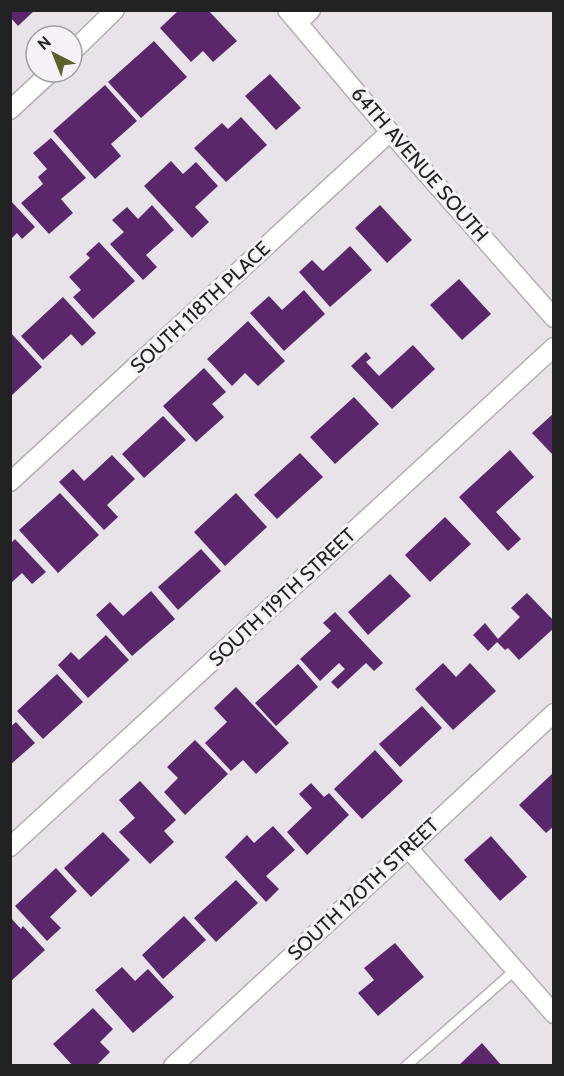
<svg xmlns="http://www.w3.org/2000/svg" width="564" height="1076" font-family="Cabin,sans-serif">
<rect width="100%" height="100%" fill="#e8e3e9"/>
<!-- building -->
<path fill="#5a286a" d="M10,10H35L18,26L10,17Z
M179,10H208L237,41L213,62L203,51L191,62L160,28Z
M154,41L187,77L141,118L108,82Z
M270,74L301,108L276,130L245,96Z
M105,85L137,121L111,144L121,156L95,179L53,131Z
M241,117L267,145L226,182L194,148L222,123L228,129Z
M51,138L86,178L61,199L73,213L49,234L21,203L43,184L38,177L47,169L33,153Z
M171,161L183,174L196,162L218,186L195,207L209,222L192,238L144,186Z
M10,200L35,227L22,239L17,233L10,240Z
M152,205L174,230L146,255L157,267L143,280L110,244L124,232L112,220L127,207L138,219Z
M380,205L412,240L387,263L355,228Z
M99,242L135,281L93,319L73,297L81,290L69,277L90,258L86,254Z
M350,246L372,270L330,307L299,272L312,260L323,271Z
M459,279L491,314L462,340L430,305Z
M304,290L325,314L284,351L250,313L269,296L282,310Z
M63,297L96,333L82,346L71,334L43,360L21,336Z
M248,321L285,361L258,386L245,373L232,386L207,359Z
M10,332L42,367L10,397Z
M413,345L435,369L392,409L351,366L366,352L371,358L366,362L379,376Z
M204,368L226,392L212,404L224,417L196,442L163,406Z
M354,397L379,424L335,464L310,437Z
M554,413V456L532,433Z
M163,416L186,440L144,478L122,454Z
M510,450L534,477L496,512L521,539L508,551L459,497Z
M300,453L323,477L277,519L254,495Z
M112,455L135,479L107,505L118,517L104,530L59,482L73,469L84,481Z
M60,493L99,535L58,573L19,530Z
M236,493L267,527L225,566L194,532Z
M445,517L471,544L430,582L405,555Z
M15,539L46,572L32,584L22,573L10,584V544Z
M201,549L221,571L178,610L158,587Z
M390,574L411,596L368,635L348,612Z
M151,591L175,619L132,656L96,615L110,602L123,616Z
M527,593L554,621V628L519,660L508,648L505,650L497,642L488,651L473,635L485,623L498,639L520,617L511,608Z
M335,612L383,663L374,671L366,663L338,689L331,682L345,669L339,663L320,681L300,659L331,631L323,623Z
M106,635L129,660L88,698L58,665L71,652L79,660Z
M443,663L456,677L470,663L496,691L453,730L415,689Z
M298,664L318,687L276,726L255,703Z
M57,674L83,702L43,739L17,711Z
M236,687L289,743L256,774L243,760L231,771L205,743L227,722L214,708Z
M422,706L442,728L400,767L379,744Z
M16,722L35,743L10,765V727Z
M195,740L228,774L185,815L164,792L178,778L167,767Z
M375,750L403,781L362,819L334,789Z
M554,772V826L546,833L519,805Z
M140,781L176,820L164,831L174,842L150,864L119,832L135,818L119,800Z
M311,783L324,797L329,793L349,815L307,855L287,832L312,808L299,794Z
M273,826L295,850L266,876L279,889L266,902L225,857L247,835L254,843Z
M103,832L130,860L91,897L64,868Z
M491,836L527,877L500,901L464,860Z
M56,868L77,891L50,917L61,928L47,941L15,906Z
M236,880L258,903L216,942L194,918Z
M184,916L206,940L163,979L142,955Z
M10,917L21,929L23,926L45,950L10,982Z
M395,943L424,977L378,1016L358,993L374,980L364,968Z
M122,967L135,981L148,969L174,997L133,1033L95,990Z
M93,1008L113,1029L100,1042L110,1052L96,1066H73L53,1044Z
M482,1043L502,1066H458Z"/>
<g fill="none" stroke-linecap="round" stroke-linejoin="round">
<!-- service casing -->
<g stroke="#b3afb4" stroke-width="12">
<path id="service" d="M406,1066L515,970"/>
</g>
<!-- minor casing -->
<g stroke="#b3afb4" stroke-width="21">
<path id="minor" d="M287,10L390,132L554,318
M298,23L311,10
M72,52L115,10
M10,110L51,72
M10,482L390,132
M10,847L554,347
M408,848L554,1014
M173,1066L554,713"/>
</g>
<!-- service -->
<use href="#service" stroke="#fff" stroke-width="9"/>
<!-- minor -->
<use href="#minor" stroke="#fff" stroke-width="18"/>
</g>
<g text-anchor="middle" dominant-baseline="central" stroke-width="6" stroke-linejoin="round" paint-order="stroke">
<!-- street labels -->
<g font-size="20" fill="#222123" stroke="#f5f1f6">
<text transform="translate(420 164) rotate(49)">64TH AVENUE SOUTH</text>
<text transform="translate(200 307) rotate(-43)">SOUTH 118TH PLACE</text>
<text transform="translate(282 597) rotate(-43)">SOUTH 119TH STREET</text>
<text transform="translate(363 889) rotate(-43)">SOUTH 120TH STREET</text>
</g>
</g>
<!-- border -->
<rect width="564" height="1076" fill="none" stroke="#222123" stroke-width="24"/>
<!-- north arrow -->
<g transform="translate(54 54) rotate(318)"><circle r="28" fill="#f5f1f6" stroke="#a19ea2" stroke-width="1.5"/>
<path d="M0-4.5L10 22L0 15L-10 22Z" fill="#5d5f2d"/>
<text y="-9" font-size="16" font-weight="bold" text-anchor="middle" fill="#222123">N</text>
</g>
</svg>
